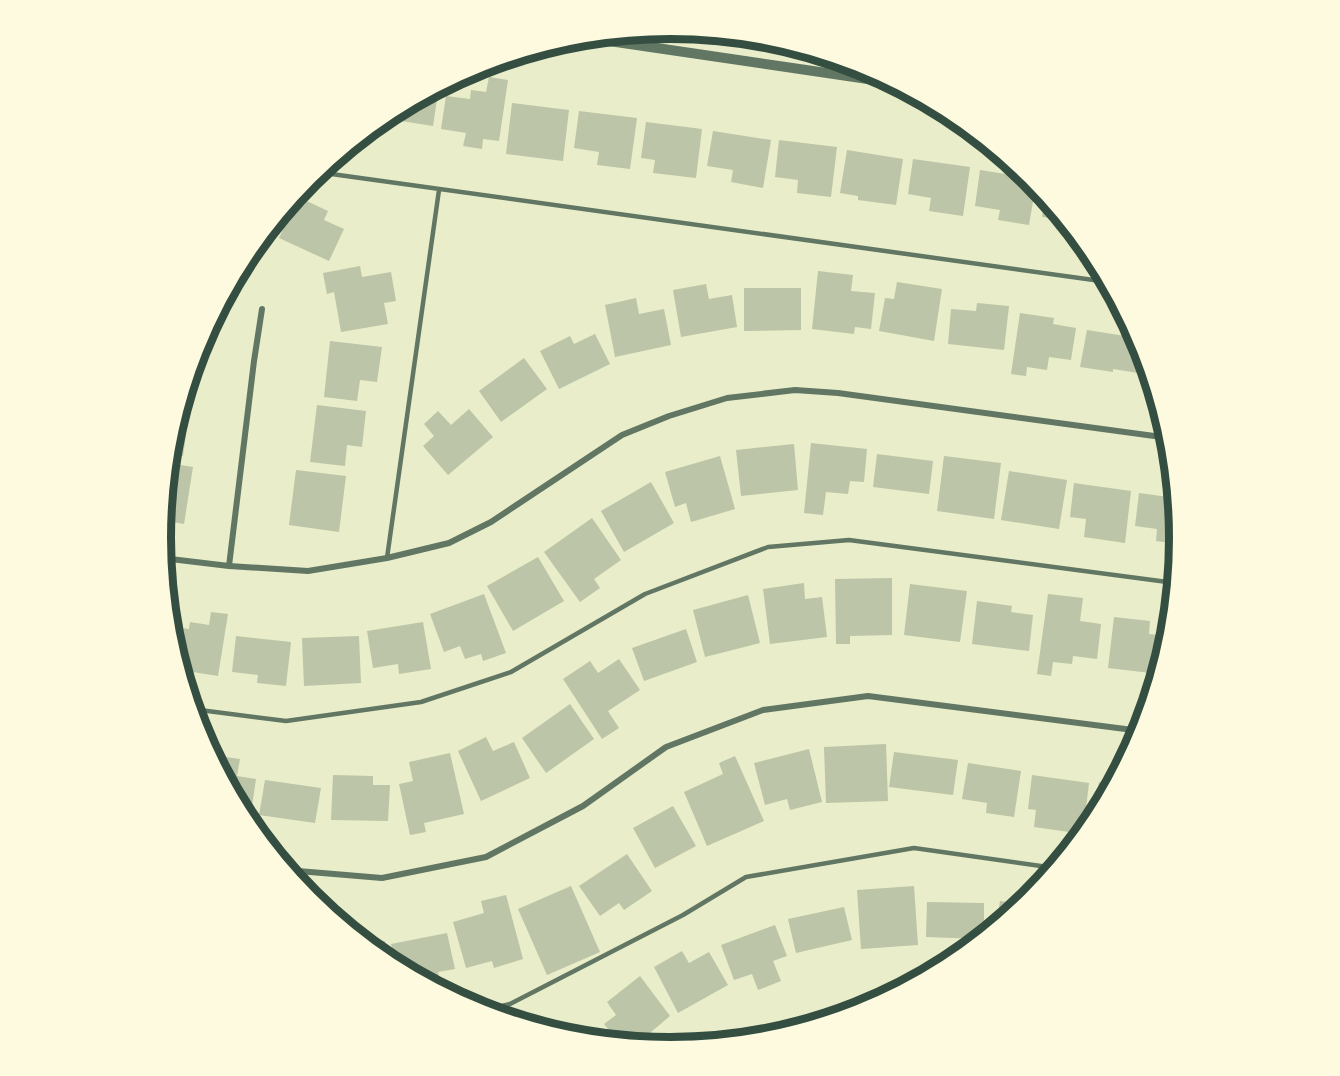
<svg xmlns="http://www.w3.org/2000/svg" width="1340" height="1076" font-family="Ubuntu,sans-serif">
<rect width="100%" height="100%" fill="#e9edc9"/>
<!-- building -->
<path fill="#bcc5a7" d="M489,77L508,80L499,141L483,139L482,149L463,146L466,133L441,129L446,96L470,99L471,90L486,92Z
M430,91L438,93L433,126L382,118Z
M512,103L569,110L563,161L506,154Z
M579,111L637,118L630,169L597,165L599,152L574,148Z
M646,122L702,129L696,178L653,173L655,160L641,158Z
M713,131L771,140L763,188L731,182L733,170L707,166Z
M779,140L837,147L831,197L797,193L798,180L775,177Z
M847,150L903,159L896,205L858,200V196L840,193Z
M913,159L970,167L963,216L929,211L931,198L908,194Z
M980,170L1031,178L1036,184L1029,225L998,220L1000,210L975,206Z
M1045,195L1064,219L1042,217Z
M298,197L328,211L324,220L344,229L329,261L279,238Z
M360,266L362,277L391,272L396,301L384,303L388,324L341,332L334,292L327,294L323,273Z
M818,271L853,275L851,291L875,293L871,329L855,327L854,334L812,329Z
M897,282L942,289L934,341L879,331L885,298L894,299Z
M706,284L709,299L732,295L737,327L681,337L673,290Z
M744,288H801V330L744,331Z
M636,298L639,314L664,309L671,345L615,357L605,305Z
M977,303L1009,306L1004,350L948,344L951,309L976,311Z
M1020,313L1054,318L1053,324L1076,328L1071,360L1049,357L1047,370L1027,367L1026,376L1011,374Z
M1087,330L1138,338L1142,348L1138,373L1113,369V372L1080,367Z
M595,334L610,364L559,389L540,351L570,336L574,344Z
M330,341L382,347L377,382L360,380L357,401L324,397Z
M524,358L547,389L501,422L479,391Z
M193,364L192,382L188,381Z
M182,399L191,400L183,456L169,454L170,438Z
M317,405L366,411L362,447L347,445L345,466L310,462Z
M469,409L493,437L448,475L423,446L434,436L424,424L438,411L451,425Z
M811,443L867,449L864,482L850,481L848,494L826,492L823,515L804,513Z
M794,444L798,490L741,496L736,450Z
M877,454L933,461L929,494L873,487Z
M720,456L735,509L691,522L686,503L675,507L665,472Z
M944,456L1001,463L994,519L937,511Z
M168,463L193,467L184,524L162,520Z
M296,470L346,476L339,532L289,525Z
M1009,471L1067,480L1059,529L1001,520Z
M651,482L674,523L624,552L601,511Z
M1074,483L1131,491L1125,543L1084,537L1086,519L1070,517Z
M1139,493L1176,498L1179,544L1156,541L1157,529L1135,526Z
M592,518L621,560L594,579L600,588L580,602L544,552Z
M538,557L564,601L513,631L487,586Z
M892,578V635L850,636V644H836L835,579Z
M804,583L805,599L822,597L827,637L770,644L763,589Z
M910,584L967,591L960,642L904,635Z
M484,594L506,653L483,661L481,654L465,659L460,646L444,652L430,614Z
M1048,594L1083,598L1080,621L1101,624L1097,659L1073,656L1072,664L1053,662L1051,676L1037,674Z
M748,595L760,643L705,657L693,610Z
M977,601L1012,606L1011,612L1033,615L1029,651L972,644Z
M211,612L228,614L218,676L180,670L170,637L169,626L189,629L190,622L209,625Z
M1114,617L1150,621L1149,634L1169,636L1159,674L1108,668Z
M423,622L431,669L399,674L398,664L373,668L367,631Z
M686,629L697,662L644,681L632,648Z
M236,636L291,642L286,686L257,683L258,675L232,672Z
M359,636L361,683L304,686L302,638Z
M619,659L640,690L608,711L619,728L602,739L563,679L590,661L598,673Z
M570,704L594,739L546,773L522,738Z
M486,737L493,751L514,742L530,778L481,801L458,751Z
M886,744L888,801L826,803L824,747Z
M809,749L822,802L790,810L787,799L765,805L754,763Z
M894,752L958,760L953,795L889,787Z
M450,753L464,814L424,823L426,832L410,835L399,784L413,781L409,762Z
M212,755L240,759L237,776L256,779L251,813L241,812Z
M735,756L764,821L707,846L684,792L723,774L719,763Z
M968,763L1021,771L1014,817L986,813L987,803L962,799Z
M333,775L373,776V785H390L388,821L331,820Z
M1032,775L1089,783L1083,834L1034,827L1036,810L1028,809Z
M265,780L321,788L315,823L259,815Z
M1099,782L1113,784L1095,818H1093Z
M673,806L696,846L655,868L633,828Z
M627,854L652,891L624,910L619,903L600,916L579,886Z
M571,886L600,952L547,975L518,909Z
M914,886L918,945L861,949L857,890Z
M506,895L523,959L494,968L492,961L466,968L453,922L484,913L481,901Z
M1000,901L1023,904L996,927Z
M927,902L984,903V937L981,939L926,937Z
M844,907L852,940L796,953L788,919Z
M775,925L787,956L773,961L781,981L758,990L752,974L734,980L721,945Z
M447,933L455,969L438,972L440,981L428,984L422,980L421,975L414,976L396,966L391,944Z
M360,939L385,941L384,960L371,949Z
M682,951L689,963L709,952L728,985L678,1013L654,967Z
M640,976L670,1016L638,1043L636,1041L632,1044L618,1042L604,1024L616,1015L607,1002Z
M599,1031L605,1041L585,1039Z"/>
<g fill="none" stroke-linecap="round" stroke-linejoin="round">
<!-- service -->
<path stroke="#617663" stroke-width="4.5" d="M317,172L1108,282
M387,558L439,190
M192,709L286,721L421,702L511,672L645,594L768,547L849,540L1175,583
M481,1011L510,1004L683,915L746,877L914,848L1055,868"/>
<!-- minor -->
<path stroke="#617663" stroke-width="6" d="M162,558L229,566L308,571L387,558L449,543L491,522L622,435L669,416L727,398L795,390L838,393L1169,438
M229,566L254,361L262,309
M286,870L382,878L486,857L583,806L666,747L763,710L868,696L1141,731
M756,1039L766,1033L832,1014L854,1012"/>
<!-- tertiary -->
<path stroke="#617663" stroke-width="10" d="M582,37L895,83"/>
</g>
<!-- crop -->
<path d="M0 0H1340V1076H0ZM171 538a499 499 0 1 1 998 0a499 499 0 1 1-998 0Z" fill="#fefae0" fill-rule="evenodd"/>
<path fill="none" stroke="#344e41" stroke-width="8" d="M171 538a499 499 0 1 1 998 0a499 499 0 1 1-998 0Z"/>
</svg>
